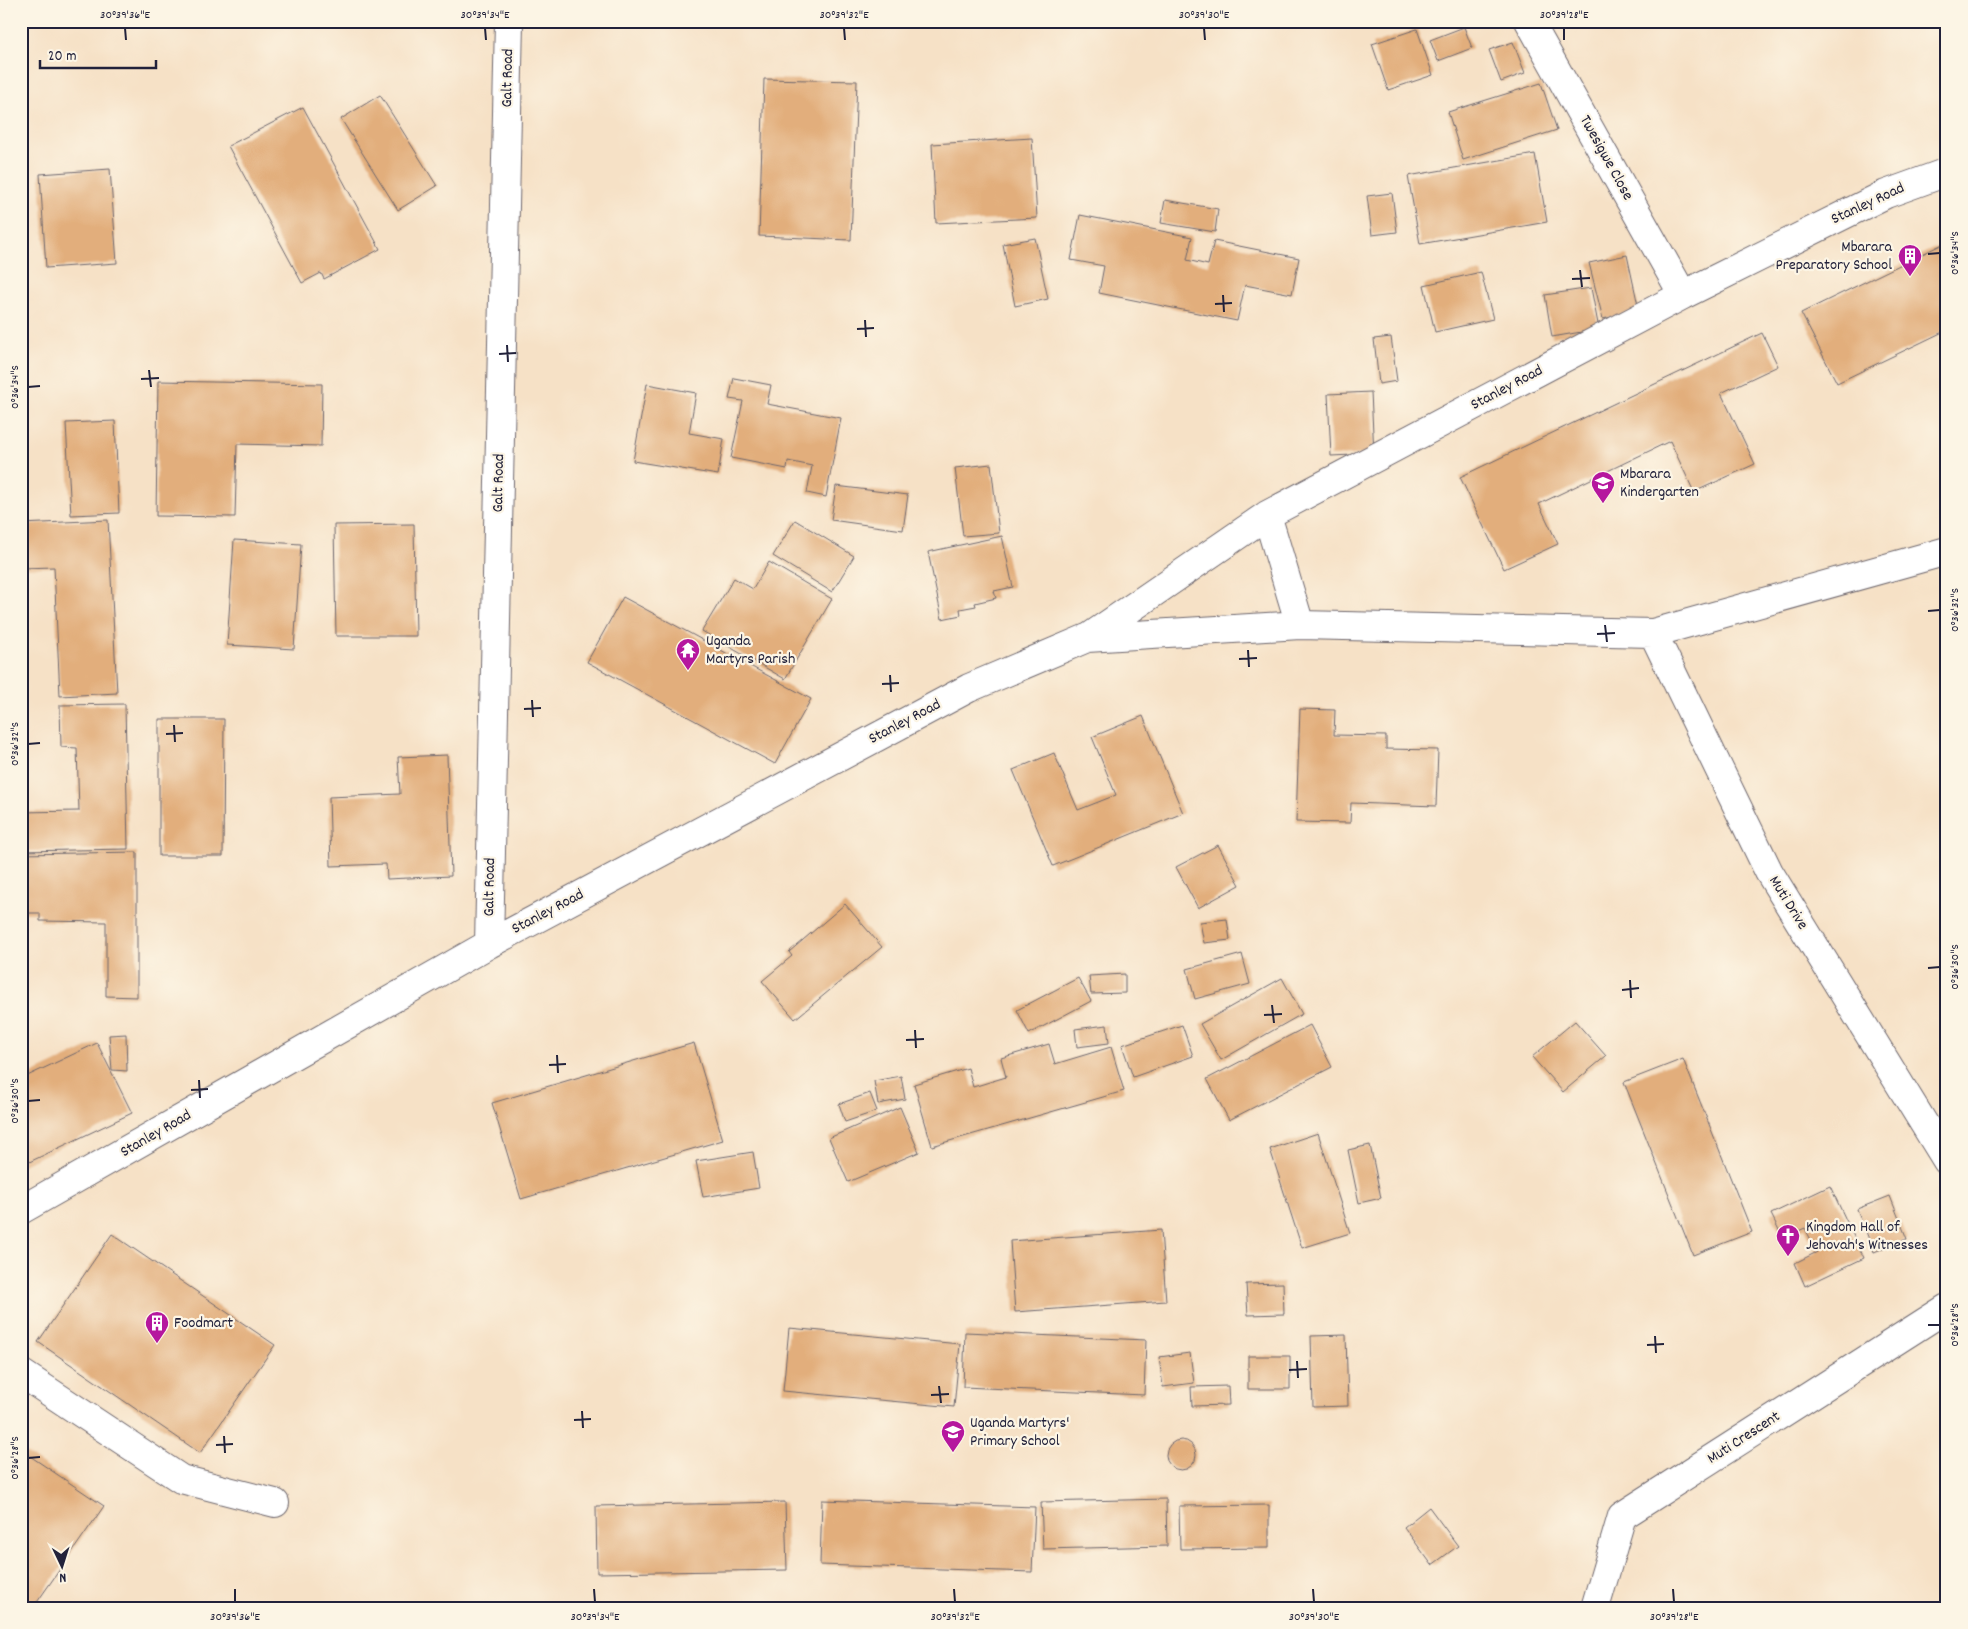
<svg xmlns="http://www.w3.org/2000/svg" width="1968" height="1629" font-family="Dekko,sans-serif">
<rect width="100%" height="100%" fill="#fcf5e5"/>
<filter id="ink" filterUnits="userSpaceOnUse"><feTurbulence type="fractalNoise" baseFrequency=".02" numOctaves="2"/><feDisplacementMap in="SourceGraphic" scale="10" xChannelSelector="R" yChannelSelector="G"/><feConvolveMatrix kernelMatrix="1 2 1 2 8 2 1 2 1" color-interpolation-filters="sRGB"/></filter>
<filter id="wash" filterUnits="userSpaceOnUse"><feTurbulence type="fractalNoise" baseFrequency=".0096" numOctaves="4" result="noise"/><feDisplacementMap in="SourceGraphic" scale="20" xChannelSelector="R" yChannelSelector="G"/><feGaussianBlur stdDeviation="1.12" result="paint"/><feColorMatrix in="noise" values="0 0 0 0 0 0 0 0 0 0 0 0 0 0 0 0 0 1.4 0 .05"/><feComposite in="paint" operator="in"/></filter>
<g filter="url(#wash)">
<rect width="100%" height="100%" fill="#f6e1c6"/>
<g id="blocks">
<!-- building -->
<path fill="#e2ae7c" d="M1464,27L1472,48L1438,61L1430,40Z
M1417,29L1433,75L1388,90L1372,44Z
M1513,42L1525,73L1501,82L1489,50Z
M764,79L857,81L851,240L759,236Z
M1541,83L1557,130L1463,160L1448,112Z
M380,95L437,186L398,210L341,119Z
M303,107L380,249L324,279L321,273L302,283L228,146Z
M1032,138L1037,218L936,223L932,144Z
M1535,154L1547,222L1420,244L1408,176Z
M110,169L117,263L46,268L40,174Z
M1392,193L1397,232L1372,235L1367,196Z
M1165,200L1218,209L1215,232L1161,223Z
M1080,215L1192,237L1187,260L1208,265L1214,241L1299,258L1292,294L1245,285L1237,321L1099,293L1104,266L1071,260Z
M1035,238L1048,299L1015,306L1003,244Z
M1947,242V330L1837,383L1801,313Z
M1627,255L1639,310L1603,319L1589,263Z
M1481,272L1493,319L1435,332L1424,285Z
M1591,288L1599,329L1552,337L1545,295Z
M1762,333L1778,366L1721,393L1755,464L1694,492L1670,441L1539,504L1558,544L1504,569L1460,477Z
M1391,337L1397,381L1379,384L1374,339Z
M734,378L771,385L767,404L841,418L826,497L807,493L812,466L788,461L787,469L731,458L743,401L729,399Z
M158,381L322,384L321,446L237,444L235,517L156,516Z
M647,384L696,393L689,433L724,439L718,475L633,461Z
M1371,392L1374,454L1331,456L1328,394Z
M115,421L119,513L71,515L66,423Z
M991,464L999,533L963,536L955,468Z
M836,486L908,495L903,530L831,520Z
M108,520L117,693L60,696L54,567L21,568V524Z
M795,520L854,556L832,592L773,556Z
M414,524L416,636H336L334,525Z
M1002,536L1013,587L994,591L996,598L975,603L976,606L960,609L961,615L942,619L928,552Z
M234,540L301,544L294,649L227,645Z
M769,562L832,599L785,679L702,631L734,578L753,589Z
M623,597L811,699L775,764L587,662Z
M125,704L128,849L21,851V812L79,811L77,748L61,747L60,705Z
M1300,709L1335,710L1334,735L1386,736V749L1438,750L1436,806L1351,803L1350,823L1296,822Z
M1143,716L1183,813L1053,866L1013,770L1054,753L1078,810L1116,795L1092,737Z
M159,719H224L223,856H159Z
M447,755L451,876L387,879L386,864L331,866L329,797L400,794L398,757Z
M1218,845L1240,885L1198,908L1176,867Z
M137,852V997L106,996V922L40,921V913H21V854Z
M845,904L882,947L795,1019L762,981L792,956L789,952Z
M1227,919L1230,940L1204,943L1200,922Z
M1242,954L1250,984L1195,999L1187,969Z
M1125,974V993L1091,994L1089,976Z
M1078,978L1091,1001L1029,1034L1017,1010Z
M1282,978L1302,1014L1221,1060L1200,1024Z
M1575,1021L1606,1056L1563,1092L1532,1057Z
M1107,1025L1109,1043L1077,1047L1075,1029Z
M1182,1025L1193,1056L1133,1077L1122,1045Z
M1310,1025L1332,1067L1229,1120L1207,1079Z
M126,1034L127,1071L112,1070L109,1035Z
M97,1043L132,1113L21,1166V1079Z
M694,1043L723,1140L521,1199L492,1103Z
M1049,1044L1055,1064L1111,1047L1124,1091L932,1146L914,1084L968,1068L973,1087L1006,1077L1001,1058Z
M1683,1059L1752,1232L1693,1255L1624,1082Z
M901,1076L905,1099L878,1104L874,1081Z
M870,1093L877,1111L845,1122L839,1104Z
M900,1107L919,1152L848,1182L829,1138Z
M1318,1133L1350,1233L1302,1248L1270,1149Z
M1370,1145L1381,1198L1359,1203L1348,1150Z
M753,1152L759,1188L703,1197L696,1161Z
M1830,1186L1864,1258L1805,1286L1795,1263L1817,1252L1805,1228L1783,1238L1771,1214Z
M1890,1196L1907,1239L1874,1252L1857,1209Z
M1161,1230L1166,1301L1015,1312L1010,1241Z
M112,1234L275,1345L200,1453L38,1342Z
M1283,1283L1284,1314L1248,1315L1246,1284Z
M789,1328L960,1344L954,1407L783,1391Z
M965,1332L1146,1340L1144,1395L963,1387Z
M1346,1335L1348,1406L1313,1407L1311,1336Z
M1190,1353L1194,1383L1163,1387L1159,1357Z
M1248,1356H1290V1389H1248Z
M1228,1386L1229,1405L1192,1406L1191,1387Z
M1166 1455a15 15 0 1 1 30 0a15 15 0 1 1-30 0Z
M24,1452L104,1506L33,1608H21V1457Z
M1166,1499L1167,1546L1043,1549L1041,1502Z
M822,1500L1035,1507L1032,1572L820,1565Z
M785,1502L787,1570L597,1573L596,1506Z
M1269,1505V1548L1180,1549L1179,1506Z
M1429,1507L1458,1546L1432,1565L1404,1527Z"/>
</g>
</g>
<g filter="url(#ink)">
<use href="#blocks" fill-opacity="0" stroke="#6c656c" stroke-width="1"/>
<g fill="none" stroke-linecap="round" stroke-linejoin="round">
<!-- minor casing -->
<g stroke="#6c656c" stroke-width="30">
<path id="minor" d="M1529,21L1683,295
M1267,515L1300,625
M1653,633L1769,872L1947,1161
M1088,638L1267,515L1683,295L1886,194L1947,172
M489,944L509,21
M21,1210L489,944L969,688L1087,638L1300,625L1653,633L1947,551
M21,1373L181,1479L275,1503
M1595,1608L1622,1516L1947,1308"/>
</g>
<!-- minor -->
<use href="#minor" stroke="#fff" stroke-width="28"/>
</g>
</g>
<!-- ticks -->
<path fill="none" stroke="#22223b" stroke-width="2" d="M125,28L126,40M485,28L486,40M844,28L845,40M1204,28L1205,40M1564,28V40M1928,254L1940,253M1580,270L1582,287M1572,279L1590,278M1223,295L1224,312M1215,304L1232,303M865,320L866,337M857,329L874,328M507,345L508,362M499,354L516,353M149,370L151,387M141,379L159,378M28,387L40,386M1928,611L1940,610M1605,625L1607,642M1597,634L1615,633M1248,650L1249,667M1239,659L1257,658M890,675L891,692M882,684L899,683M532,700L533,717M524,709L541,708M174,725L175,742M166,734L183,733M28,744L40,743M1928,968L1940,967M1630,980L1631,998M1622,990L1639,988M1272,1005L1274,1023M1264,1015L1282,1014M915,1030L916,1048M906,1040L924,1039M557,1055L558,1073M549,1065L566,1064M199,1080L200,1098M191,1090L208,1089M28,1101L40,1100M1928,1325H1940M1655,1336L1656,1353M1647,1345L1664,1344M1297,1361L1298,1378M1289,1370L1307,1369M939,1386L941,1403M931,1395L949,1394M582,1411L583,1428M574,1420L591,1419M224,1436L225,1453M216,1445L233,1444M28,1458L40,1457M235,1589V1602M594,1589L595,1602M954,1589L955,1602M1313,1589L1314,1602M1673,1589L1674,1602"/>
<!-- icons -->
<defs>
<g id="building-pin" transform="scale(1.25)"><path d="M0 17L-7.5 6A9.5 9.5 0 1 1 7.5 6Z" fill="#b5179e" stroke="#fcf5e5"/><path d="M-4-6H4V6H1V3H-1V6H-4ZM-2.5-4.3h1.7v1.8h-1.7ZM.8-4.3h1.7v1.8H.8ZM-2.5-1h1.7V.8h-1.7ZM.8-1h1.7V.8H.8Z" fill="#fff"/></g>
<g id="school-pin" transform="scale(1.25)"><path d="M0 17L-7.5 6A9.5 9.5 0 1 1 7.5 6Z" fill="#b5179e" stroke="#fcf5e5"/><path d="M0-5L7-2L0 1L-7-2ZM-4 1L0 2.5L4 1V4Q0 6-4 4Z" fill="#fff"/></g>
<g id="temple-pin" transform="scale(1.25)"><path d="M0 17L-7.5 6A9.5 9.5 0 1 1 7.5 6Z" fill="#b5179e" stroke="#fcf5e5"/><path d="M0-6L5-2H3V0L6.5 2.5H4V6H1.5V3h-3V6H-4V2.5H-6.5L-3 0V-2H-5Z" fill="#fff"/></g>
<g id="church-pin" transform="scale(1.25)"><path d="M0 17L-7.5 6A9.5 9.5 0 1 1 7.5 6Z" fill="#b5179e" stroke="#fcf5e5"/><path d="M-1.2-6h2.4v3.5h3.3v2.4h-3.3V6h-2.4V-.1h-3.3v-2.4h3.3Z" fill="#fff"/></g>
</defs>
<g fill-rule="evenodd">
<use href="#building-pin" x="1910" y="256"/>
<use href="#school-pin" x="1603" y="483"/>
<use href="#temple-pin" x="688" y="650"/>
<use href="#church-pin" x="1788" y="1236"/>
<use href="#building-pin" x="157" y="1323"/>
<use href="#school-pin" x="953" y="1432"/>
</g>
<g text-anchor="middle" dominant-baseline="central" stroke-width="4.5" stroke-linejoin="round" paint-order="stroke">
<!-- street labels -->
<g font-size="16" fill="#22223b" stroke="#fcf5e5">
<text transform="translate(508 78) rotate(-89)">Galt Road</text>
<text transform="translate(1606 158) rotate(61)">Twesigwe Close</text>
<text transform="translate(1868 204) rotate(-25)">Stanley Road</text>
<text transform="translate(1507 388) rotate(-28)">Stanley Road</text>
<text transform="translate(499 483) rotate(-89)">Galt Road</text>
<text transform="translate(905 722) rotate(-28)">Stanley Road</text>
<text transform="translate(490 887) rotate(-89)">Galt Road</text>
<text transform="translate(1788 903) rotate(58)">Muti Drive</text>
<text transform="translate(548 912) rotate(-28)">Stanley Road</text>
<text transform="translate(156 1134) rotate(-30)">Stanley Road</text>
<text transform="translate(1744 1438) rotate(-33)">Muti Crescent</text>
</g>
<!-- poi labels -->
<g font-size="16" fill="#22223b" stroke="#fcf5e5" text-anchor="start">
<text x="1892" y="247" text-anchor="end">Mbarara<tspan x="1892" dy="18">Preparatory School</tspan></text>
<text x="1620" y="474">Mbarara<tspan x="1620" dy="18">Kindergarten</tspan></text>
<text x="706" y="641">Uganda<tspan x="706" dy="18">Martyrs Parish</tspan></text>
<text x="1806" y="1227">Kingdom Hall of<tspan x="1806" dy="18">Jehovah's Witnesses</tspan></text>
<text x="174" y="1323">Foodmart</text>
<text x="970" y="1423">Uganda Martyrs'<tspan x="970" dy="18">Primary School</tspan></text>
</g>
</g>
<!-- margin -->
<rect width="1968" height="1629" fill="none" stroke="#fcf5e5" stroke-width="55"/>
<!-- north arrow -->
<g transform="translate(62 1566) rotate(176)" stroke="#fcf5e5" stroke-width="4" paint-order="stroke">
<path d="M0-4L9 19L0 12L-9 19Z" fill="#22223b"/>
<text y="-8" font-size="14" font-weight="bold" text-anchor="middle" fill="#22223b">N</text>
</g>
<!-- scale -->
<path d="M40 60v8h116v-8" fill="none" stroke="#22223b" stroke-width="2.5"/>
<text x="48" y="60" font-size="15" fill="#22223b" stroke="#fcf5e5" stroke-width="4" paint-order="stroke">20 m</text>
<rect x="28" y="28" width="1912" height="1574" fill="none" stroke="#22223b" stroke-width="2"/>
<g font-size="12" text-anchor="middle" fill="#22223b">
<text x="125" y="18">30°39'36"E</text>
<text x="485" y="18">30°39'34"E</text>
<text x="844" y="18">30°39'32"E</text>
<text x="1204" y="18">30°39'30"E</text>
<text x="1564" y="18">30°39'28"E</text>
<text transform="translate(1954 253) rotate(-90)" y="4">0°36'34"S</text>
<text transform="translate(14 387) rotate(-90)" y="4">0°36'34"S</text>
<text transform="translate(1954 610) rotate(-90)" y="4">0°36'32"S</text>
<text transform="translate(14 744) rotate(-90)" y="4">0°36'32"S</text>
<text transform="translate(1954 967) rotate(-90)" y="4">0°36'30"S</text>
<text transform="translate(14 1101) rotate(-90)" y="4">0°36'30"S</text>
<text transform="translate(1954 1325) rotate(-90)" y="4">0°36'28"S</text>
<text transform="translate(14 1458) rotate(-90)" y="4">0°36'28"S</text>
<text x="235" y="1620">30°39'36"E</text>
<text x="595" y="1620">30°39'34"E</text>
<text x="955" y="1620">30°39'32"E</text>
<text x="1314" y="1620">30°39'30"E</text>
<text x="1674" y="1620">30°39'28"E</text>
</g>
</svg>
